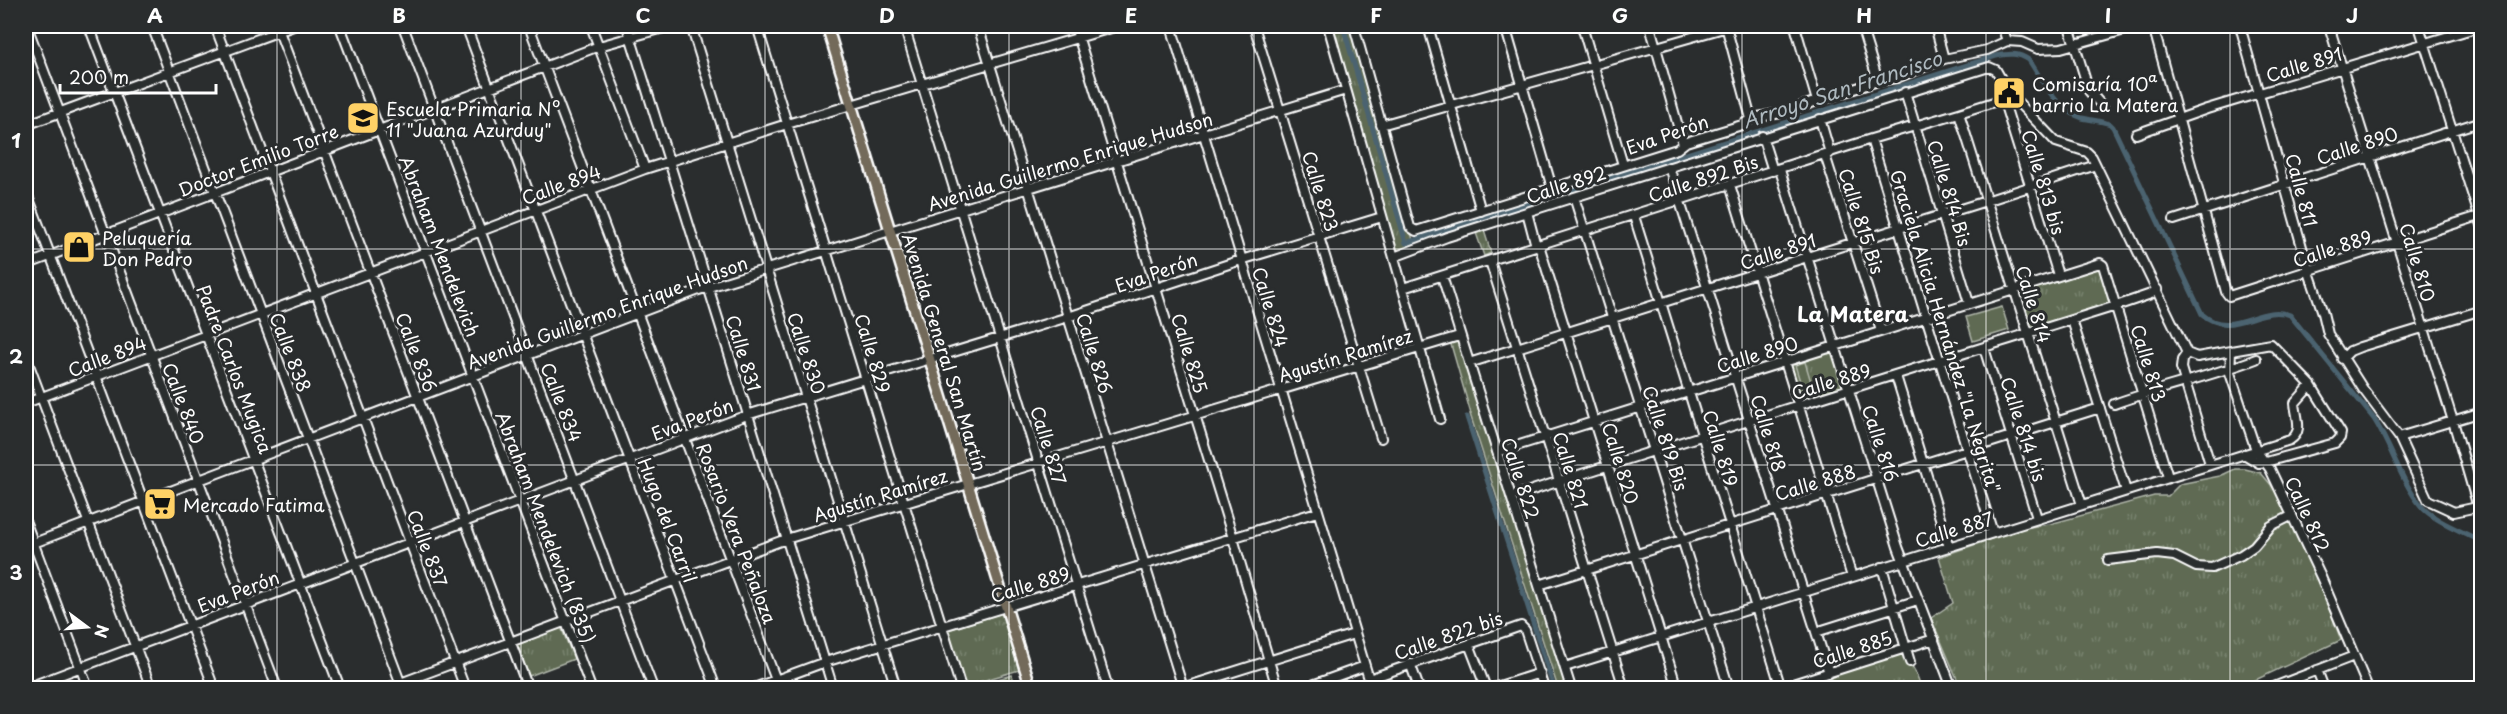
<svg xmlns="http://www.w3.org/2000/svg" width="2507" height="714" font-family="'Playpen Sans',sans-serif">
<defs>
<pattern id="grass-tufts" width="24" height="20" patternUnits="userSpaceOnUse" patternTransform="scale(1.5)"><rect width="24" height="20" fill="#5f6b53"/><path d="M3 7l-1-3M5 7V3M7 7l1-3M15 17l-1-3M17 17v-4M19 17l1-3" fill="none" stroke="#77816d"/></pattern>
</defs>
<rect width="100%" height="100%" fill="#2a2d2e"/>
<filter id="ink" filterUnits="userSpaceOnUse"><feTurbulence type="fractalNoise" baseFrequency=".0167" numOctaves="2"/><feDisplacementMap in="SourceGraphic" scale="12" xChannelSelector="R" yChannelSelector="G"/><feConvolveMatrix kernelMatrix="1 2 1 2 8 2 1 2 1" color-interpolation-filters="sRGB"/></filter>
<g filter="url(#ink)">
<!-- grass -->
<path fill="url(#grass-tufts)" stroke="#afb5a9" stroke-width="1.5" d="M1331,26H1352L1415,247L1398,252L1395,249Z
M1483,227L1491,253L1484,256L1475,230Z
M2099,266L2111,304L2029,329L2018,291Z
M1450,341H1456L1460,345L1568,688H1558L1470,414H1471Z
M1831,348L1844,388L1800,402L1787,363Z
M2235,469H2245L2261,473L2277,492L2317,577L2341,640L2249,683L2230,688H1961L1931,618L1953,603L1939,557L2023,528L2050,524L2154,496H2168L2180,484L2220,476Z
M1002,613L1019,670L965,686L948,630Z
M561,627L574,659L529,676L517,645Z
M1903,653C1911,663 1918,675 1921,688H1809L1831,676Z
M1344,676L1348,688H1317L1316,685Z"/>
<!-- pitch -->
<path fill="#5f6b53" stroke="#afb5a9" stroke-width="1.5" d="M2002,307L2009,330L1973,341L1966,317Z
M1805,362L1812,385L1802,388L1795,365Z
M1012,675L1016,688H985L984,683Z"/>
<g fill="none" stroke-linecap="round" stroke-linejoin="round">
<!-- canal -->
<path stroke="#4c6470" stroke-width="5" d="M1343,26L1406,243L1996,56C2008,54 2017,52 2029,60C2043,81 2055,109 2082,118C2091,120 2101,121 2110,124L2113,127L2202,314C2231,340 2260,303 2290,315L2374,419C2391,446 2402,483 2421,506C2435,522 2463,531 2482,542
M1467,417L1554,688"/>
<!-- minor casing -->
<g stroke="#fff" stroke-width="12">
<path id="minor" d="M27,26L277,688
M89,26L340,688
M152,26L402,687
M215,26L465,688
M277,26L528,688
M340,26L591,688
M403,26L653,688
M466,26L716,688
M529,26L779,688
M591,26L645,169
M627,26L833,688
M691,26L896,688
M757,26L961,688
M904,26L1108,688
M978,26L1183,688
M1075,26L1233,538L1277,688
M1171,26L1369,679L1521,626L1525,630L1544,688
M1254,26L1381,438
M1328,26L1440,419
M1354,26L1410,227L1416,231L1677,149L1686,142L1742,125L1752,118L1781,113L1878,81L1897,78L1944,59L1987,50L2007,41L2022,42L2038,49L2061,48L2139,26
M1428,26L1481,211
M1505,26L1552,188
M1582,26L1623,165
M1650,26L1683,144
M1726,26L1751,119
M1795,26L1817,101
M1861,26L1878,81
M1935,26L1944,59
M2002,26L2007,41
M2069,26L2089,91L2103,107
M2153,26L2226,292L2229,296L2482,215
M2240,26L2309,272L2323,313L2328,334L2363,389L2399,437L2428,500L2454,512L2482,506
M2329,26L2453,421L2478,507
M2419,26L2482,225
M1905,92L1969,303
M2003,99L2058,275
M1959,113L2082,505
M1820,119L1830,153
M26,125L293,26
M1381,125L1731,26
M2136,134L2207,109L2482,26
M1762,136L1773,171
M1871,139L1993,533
M1825,155L1881,331
M1669,167L1829,673
M1780,170L1898,547L1952,688
M1730,185L1852,577
M26,191L214,688
M1574,197L1729,688
M1527,212L1536,246
M1634,216L1781,688
M2174,220L2482,121
M1539,245L1677,688
M1394,257L1447,237L1989,67L1996,70L2009,93L2056,142L2087,152L2092,157L2187,353
M1490,261L1624,688
M26,265L599,46L671,26
M1442,276L1571,688
M1403,288L1871,139L1959,113L2003,99L2009,93
M2072,320L2126,491
M1984,348L2037,518
M2231,352L2230,373L2256,450L2270,469L2321,577L2368,688
M2187,353L2197,357L2271,344L2311,385L2341,433L2340,438L2335,443L2266,462L2259,463L2244,454
M2187,353L2182,360L2181,368L2210,464
M26,357L151,688
M2342,359L2350,351L2360,347L2482,310
M1469,363L1986,201L2096,165
M1896,376L1949,547
M26,403L645,169L787,124L1118,26
M2114,404C2161,387 2209,377 2256,359
M2399,437L2482,412
M1497,452L2100,263L2103,265L2168,477
M1511,497C1712,431 1914,369 2116,306L2151,294L2157,289
M26,523L88,688
M26,546L699,290L1346,90
M2108,560L2157,554L2174,556L2196,567L2212,568L2241,555L2254,546L2271,526L2291,516
M1882,567L1910,662
M1539,585L2100,408
M1816,632L1918,600
M1469,644L1486,688
M1410,663L1419,688
M1565,667L2290,440C2304,431 2296,417 2295,403L2311,385
M2317,670L2324,688
M1369,679L1372,688
M26,688L747,415L1068,317L1241,260L1382,217
M387,688L786,539L1459,336
M754,688L825,662L1317,512
M1182,688L1354,634
M1304,688L1365,666
M1493,688L1540,673
M1780,688L1934,639
M2271,688L2354,656"/>
</g>
<!-- major casing -->
<g stroke="#fff" stroke-width="14">
<path id="major" d="M827,26L1031,688"/>
</g>
<!-- minor -->
<use href="#minor" stroke="#2a2d2e" stroke-width="8"/>
<!-- major -->
<use href="#major" stroke="#736b5a" stroke-width="9"/>
</g>
</g>
<!-- grid -->
<path fill="none" stroke="#fff" stroke-width="1.5" stroke-opacity="0.55" d="M277,26V688M521,26V688M765,26V688M1009,26V688M1254,26V688M1498,26V688M1742,26V688M1986,26V688M2230,26V688M26,249H2482M26,465H2482"/>
<!-- icons -->
<defs>
<g id="civic-square" transform="scale(1.725)"><rect x="-9" y="-9" width="18" height="18" rx="4" fill="#ffd166" stroke="#2a2d2e"/><path d="M-.6-6.5H3V-4.5H.6V-3L4-1V1h2V6H-6V1h2V-1L-.6-3ZM-1.2 2.5V6h2.4V2.5Z" fill="#111"/></g>
<g id="school-square" transform="scale(1.725)"><rect x="-9" y="-9" width="18" height="18" rx="4" fill="#ffd166" stroke="#2a2d2e"/><path d="M0-5L7-2L0 1L-7-2ZM-4 1L0 2.5L4 1V4Q0 6-4 4Z" fill="#111"/></g>
<g id="shop-square" transform="scale(1.725)"><rect x="-9" y="-9" width="18" height="18" rx="4" fill="#ffd166" stroke="#2a2d2e"/><path d="M-5-2.5h2.3a2.7 3.5 0 0 1 5.4 0H5L5.5 6h-11ZM-1.5-2.5h3a1.5 2.3 0 0 0-3 0Z" fill="#111"/></g>
<g id="supermarket-square" transform="scale(1.725)"><rect x="-9" y="-9" width="18" height="18" rx="4" fill="#ffd166" stroke="#2a2d2e"/><path d="M-6-5.5h2.5l.6 2H6L4.5 2H-2.5L-4.4-4H-6ZM-1.5 3.2a1.3 1.3 0 1 0 .1 0ZM3 3.2a1.3 1.3 0 1 0 .1 0Z" fill="#111"/></g>
</defs>
<g fill-rule="evenodd">
<use href="#civic-square" x="2009" y="93"/>
<use href="#school-square" x="363" y="118"/>
<use href="#shop-square" x="79" y="247"/>
<use href="#supermarket-square" x="160" y="504"/>
</g>
<g text-anchor="middle" dominant-baseline="central" stroke-width="6" stroke-linejoin="round" paint-order="stroke">
<!-- street labels -->
<g font-size="18" fill="#fff" stroke="#2a2d2e">
<text transform="translate(2304 64) rotate(-17)">Calle 891</text>
<text transform="translate(1667 134) rotate(-19)">Eva Perón</text>
<text transform="translate(2357 145) rotate(-18)">Calle 890</text>
<text transform="translate(258 160) rotate(-21)">Doctor Emilio Torre</text>
<text transform="translate(1070 161) rotate(-17)">Avenida Guillermo Enrique Hudson</text>
<text transform="translate(1703 178) rotate(-18)">Calle 892 Bis</text>
<text transform="translate(2044 182) rotate(73)">Calle 813 bis</text>
<text transform="translate(561 184) rotate(-20)">Calle 894</text>
<text transform="translate(1566 184) rotate(-18)">Calle 892</text>
<text transform="translate(2302 190) rotate(75)">Calle 811</text>
<text transform="translate(1321 191) rotate(73)">Calle 823</text>
<text transform="translate(1950 193) rotate(73)">Calle 814 Bis</text>
<text transform="translate(1862 221) rotate(72)">Calle 815 Bis</text>
<text transform="translate(440 246) rotate(69)">Abraham Mendelevich</text>
<text transform="translate(2332 248) rotate(-18)">Calle 889</text>
<text transform="translate(1778 251) rotate(-18)">Calle 891</text>
<text transform="translate(2418 262) rotate(73)">Calle 810</text>
<text transform="translate(1156 272) rotate(-19)">Eva Perón</text>
<text transform="translate(2034 304) rotate(73)">Calle 814</text>
<text transform="translate(1271 307) rotate(73)">Calle 824</text>
<text transform="translate(607 312) rotate(-20)">Avenida Guillermo Enrique Hudson</text>
<text transform="translate(1946 331) rotate(73)">Graciela Alicia Hernández "La Negrita"</text>
<text transform="translate(291 352) rotate(69)">Calle 838</text>
<text transform="translate(417 352) rotate(69)">Calle 836</text>
<text transform="translate(945 352) rotate(73)">Avenida General San Martín</text>
<text transform="translate(744 353) rotate(73)">Calle 831</text>
<text transform="translate(807 353) rotate(72)">Calle 830</text>
<text transform="translate(873 353) rotate(73)">Calle 829</text>
<text transform="translate(1095 353) rotate(73)">Calle 826</text>
<text transform="translate(1190 353) rotate(73)">Calle 825</text>
<text transform="translate(1757 354) rotate(-17)">Calle 890</text>
<text transform="translate(1345 355) rotate(-17)">Agustín Ramírez</text>
<text transform="translate(107 356) rotate(-21)">Calle 894</text>
<text transform="translate(2149 363) rotate(73)">Calle 813</text>
<text transform="translate(235 369) rotate(69)">Padre Carlos Mugica</text>
<text transform="translate(1831 381) rotate(-17)">Calle 889</text>
<text transform="translate(562 402) rotate(69)">Calle 834</text>
<text transform="translate(184 403) rotate(69)">Calle 840</text>
<text transform="translate(692 419) rotate(-21)">Eva Perón</text>
<text transform="translate(2024 429) rotate(72)">Calle 814 bis</text>
<text transform="translate(1769 433) rotate(73)">Calle 818</text>
<text transform="translate(1666 438) rotate(72)">Calle 819 Bis</text>
<text transform="translate(1881 443) rotate(72)">Calle 816</text>
<text transform="translate(1049 445) rotate(73)">Calle 827</text>
<text transform="translate(1721 448) rotate(73)">Calle 819</text>
<text transform="translate(1621 463) rotate(73)">Calle 820</text>
<text transform="translate(1571 470) rotate(73)">Calle 821</text>
<text transform="translate(1521 478) rotate(72)">Calle 822</text>
<text transform="translate(1815 482) rotate(-17)">Calle 888</text>
<text transform="translate(880 495) rotate(-17)">Agustín Ramírez</text>
<text transform="translate(2308 514) rotate(65)">Calle 812</text>
<text transform="translate(668 520) rotate(69)">Hugo del Carril</text>
<text transform="translate(546 527) rotate(69)">Abraham Mendelevich (835)</text>
<text transform="translate(1954 529) rotate(-17)">Calle 887</text>
<text transform="translate(737 533) rotate(69)">Rosario Vera Peñaloza</text>
<text transform="translate(428 548) rotate(69)">Calle 837</text>
<text transform="translate(1030 584) rotate(-17)">Calle 889</text>
<text transform="translate(238 591) rotate(-21)">Eva Perón</text>
<text transform="translate(1448 635) rotate(-19)">Calle 822 bis</text>
<text transform="translate(1852 649) rotate(-18)">Calle 885</text>
</g>
<!-- poi labels -->
<g font-size="18" fill="#fff" stroke="#2a2d2e" text-anchor="start">
<text x="2032" y="83">Comisaría 10ª<tspan x="2032" dy="21">barrio La Matera</tspan></text>
<text x="386" y="108">Escuela Primaria Nº<tspan x="386" dy="21">11 "Juana Azurduy"</tspan></text>
<text x="102" y="237">Peluquería<tspan x="102" dy="21">Don Pedro</tspan></text>
<text x="183" y="504">Mercado Fatima</text>
</g>
<!-- water labels -->
<g font-size="20" font-style="italic" fill="#aeb9bf" stroke="#2a2d2e">
<text transform="translate(1842 89) rotate(-18)">Arroyo San Francisco</text>
</g>
<!-- quarter labels -->
<g font-size="21" font-weight="bold" fill="#fff" stroke="#2a2d2e">
<text x="1853" y="313">La Matera</text>
</g>
</g>
<!-- margin -->
<rect width="2507" height="714" fill="none" stroke="#2a2d2e" stroke-width="66"/>
<!-- north arrow -->
<g transform="translate(87 627) rotate(106)" stroke="#2a2d2e" stroke-width="4.5" paint-order="stroke">
<path d="M0-4.5L10 22L0 15L-10 22Z" fill="#ffffff"/>
<text y="-9" font-size="16" font-weight="bold" text-anchor="middle" fill="#ffffff">N</text>
</g>
<!-- scale -->
<path d="M60 84v9h156v-9" fill="none" stroke="#ffffff" stroke-width="3"/>
<text x="69" y="84" font-size="18" fill="#ffffff" stroke="#2a2d2e" stroke-width="4.5" paint-order="stroke">200 m</text>
<rect x="33" y="33" width="2441" height="648" fill="none" stroke="#fff" stroke-width="2"/>
<g font-size="20" text-anchor="middle" font-weight="bold" fill="#fff">
<text x="155" y="23">A</text>
<text x="399" y="23">B</text>
<text x="643" y="23">C</text>
<text x="887" y="23">D</text>
<text x="1131" y="23">E</text>
<text x="1376" y="23">F</text>
<text x="1620" y="23">G</text>
<text x="1864" y="23">H</text>
<text x="2108" y="23">I</text>
<text x="2352" y="23">J</text>
<text x="16" y="148">1</text>
<text x="16" y="364">2</text>
<text x="16" y="580">3</text>
</g>
</svg>
